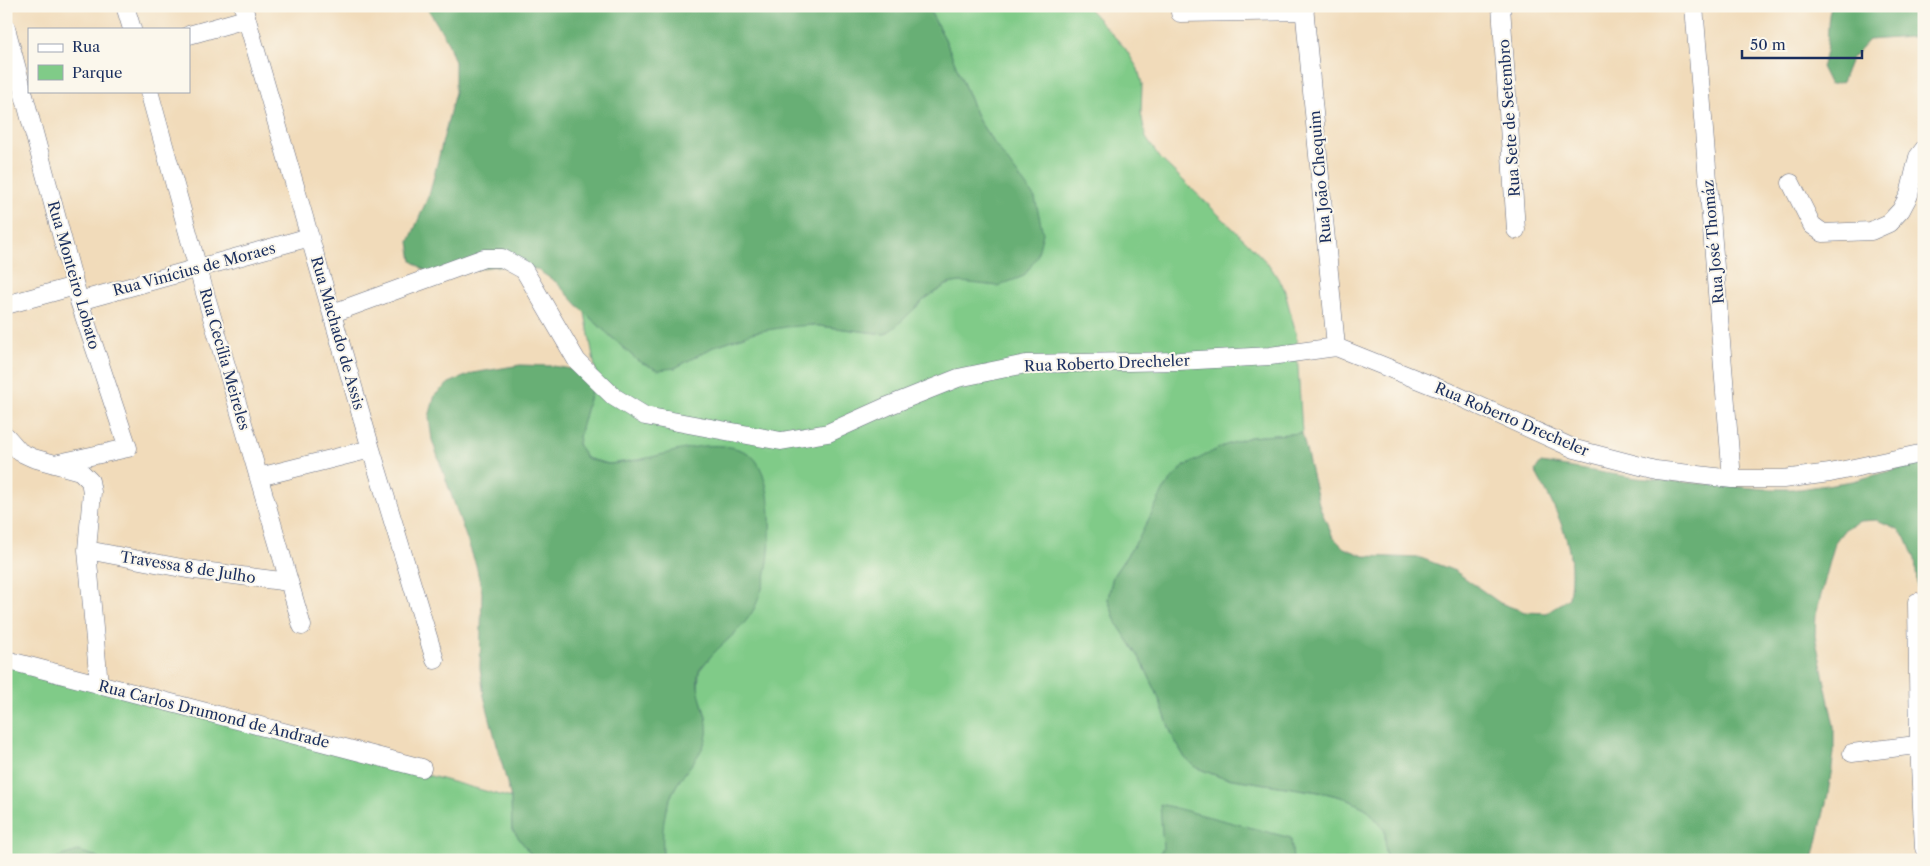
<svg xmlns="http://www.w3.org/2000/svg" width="1930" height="866" font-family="'Libre Caslon Text',serif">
<rect width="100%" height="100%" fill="#fbf7ec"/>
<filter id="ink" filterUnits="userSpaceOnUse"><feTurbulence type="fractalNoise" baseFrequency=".02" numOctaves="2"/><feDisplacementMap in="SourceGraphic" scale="10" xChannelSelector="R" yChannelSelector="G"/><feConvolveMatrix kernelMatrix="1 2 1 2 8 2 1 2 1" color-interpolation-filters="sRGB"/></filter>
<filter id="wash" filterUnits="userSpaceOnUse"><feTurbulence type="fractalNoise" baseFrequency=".0096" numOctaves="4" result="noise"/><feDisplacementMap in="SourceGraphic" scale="20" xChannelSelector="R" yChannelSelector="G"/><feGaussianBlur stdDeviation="1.12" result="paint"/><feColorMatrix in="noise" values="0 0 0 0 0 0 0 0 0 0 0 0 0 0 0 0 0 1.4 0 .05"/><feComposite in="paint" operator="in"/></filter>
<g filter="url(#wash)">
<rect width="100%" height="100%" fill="#f1dbba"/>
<!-- green -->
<path fill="#80cb88" stroke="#4e7d73" d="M927,6H1086L1125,48L1138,69L1142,84L1141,113L1146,138L1161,159L1251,246L1270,266L1284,288L1296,334L1302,433L1250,437L1139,538L1113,576L1108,599L1116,622L1141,660L1156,691L1172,735L1185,758L1195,767L1220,777L1325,793L1345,798L1367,809L1385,830L1386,860H663L662,828L665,808L677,784L702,748L706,716L698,693L699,671L714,652L739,629L636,460L609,464L586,458L578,444L580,432L596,373L585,313L638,361L675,368L715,346L755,332L786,326L812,325L885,334C907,319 932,285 958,282C971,281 985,285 998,286L994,143L979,121L945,39Z
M6,660L511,798L512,829L535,860H100L98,857H58L55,860H6Z"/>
<!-- forest -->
<path fill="#68af74" stroke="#426f69" d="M426,6H927L945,39L979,121L994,143L1035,198L1043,233L1037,257L1024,276L998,286L960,282L948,284L926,298L895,327L885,334L812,325L786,327L755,332L715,346L675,368L658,370L638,361L585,313L556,282L536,269L495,266L449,274H430L412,261L409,242L430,192L455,92V62L447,40Z
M1831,6H1924V36L1869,40L1851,59L1842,82L1830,85L1821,67C1831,47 1825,26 1831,6Z
M520,365L553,366L596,373L580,432L578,444L586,458C593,460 601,463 608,464C615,464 624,462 631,461C669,456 708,435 746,452C776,466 772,546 766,573C764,584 759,599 754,609C743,630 720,644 706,662C703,665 700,668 699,671C693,693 710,713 707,735C704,753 687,768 678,783C662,808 662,831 663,860H535L512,829L511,798L484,696L480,668L482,592L476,565L432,440L429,417L435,395L449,383L473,373Z
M1302,433L1320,508L1333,537L1344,548L1364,556L1421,558L1455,571L1500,603L1525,612L1547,613L1569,598C1570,590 1571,582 1571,574C1572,537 1552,502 1535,471L1541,463L1637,478L1765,489H1800L1853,481L1924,462V668L1915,559L1906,538L1898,529L1877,520L1860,521L1845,529L1835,542L1816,614L1815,636L1834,726V753L1828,794L1813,860H1386L1385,830L1367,809L1345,798L1325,793L1220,777L1195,767L1185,758L1172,735L1156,691L1141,660L1116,622L1108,599L1113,576L1139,538L1165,487L1183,467L1223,446L1250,437Z
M1160,804L1291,838L1293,860H1156L1163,848Z
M78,851L98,857L100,860H55L58,857Z"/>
</g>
<g filter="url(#ink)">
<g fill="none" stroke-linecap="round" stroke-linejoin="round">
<!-- street casing -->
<g stroke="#666b7e" stroke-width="19">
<path id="street" d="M125,6L132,29
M243,6L371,449L435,660
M1304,6L1336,347
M1501,6L1516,230
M1694,6L1732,479
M1180,13L1305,11
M6,28L79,301L128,448L54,464
M189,35L246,19
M149,91L198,269L302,626
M1791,183L1812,225L1823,233L1871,231L1889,223L1901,210L1909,195L1918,157L1924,149
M79,301L310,237
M6,305L75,286
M333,313L484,258H502L524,270L577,361L614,397L645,416L781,441L828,433L888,406L958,378L1026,364L1179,361L1270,356L1336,347L1451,393L1575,449L1656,470L1732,479H1783L1830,473L1924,453
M6,436L20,452L33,458L80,471L90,481L92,492L87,550L99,685
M259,477L371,449
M87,550L187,569L289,582
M1917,602L1919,744L1924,848
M6,660L422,768
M1852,753L1924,744"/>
</g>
<!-- street -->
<use href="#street" stroke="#fff" stroke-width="18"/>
</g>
</g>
<g text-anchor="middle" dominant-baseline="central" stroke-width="4" stroke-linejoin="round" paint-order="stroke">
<!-- street labels -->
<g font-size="15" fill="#1b2f5e" stroke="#fbf7ec">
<text transform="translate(1509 118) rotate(-94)">Rua Sete de Setembro</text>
<text transform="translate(1320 177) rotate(-95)">Rua João Chequim</text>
<text transform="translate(1713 242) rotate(-95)">Rua José Thomáz</text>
<text transform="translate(194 269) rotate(-15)">Rua Vinícius de Moraes</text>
<text transform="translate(74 275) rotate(74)">Rua Monteiro Lobato</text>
<text transform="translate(338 333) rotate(74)">Rua Machado de Assis</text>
<text transform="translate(225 359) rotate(74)">Rua Cecília Meireles</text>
<text transform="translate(1107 363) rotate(-2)">Rua Roberto Drecheler</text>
<text transform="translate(1512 419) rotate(23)">Rua Roberto Drecheler</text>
<text transform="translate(188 567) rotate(9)">Travessa 8 de Julho</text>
<text transform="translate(214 714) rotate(14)">Rua Carlos Drumond de Andrade</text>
</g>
</g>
<!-- margin -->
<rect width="1930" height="866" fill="none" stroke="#fbf7ec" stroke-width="25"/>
<!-- legend -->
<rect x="28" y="28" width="162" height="65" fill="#fbf7ec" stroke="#a1a7b3"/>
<rect x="38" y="44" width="25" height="8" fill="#ffffff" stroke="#a1a7b3"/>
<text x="72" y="52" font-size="15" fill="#1b2f5e">Rua</text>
<rect x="38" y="65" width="25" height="15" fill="#80cb88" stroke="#a1a7b3"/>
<text x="72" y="78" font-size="15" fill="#1b2f5e">Parque</text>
<!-- scale -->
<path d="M1742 50v8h120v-8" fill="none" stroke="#1b2f5e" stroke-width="2.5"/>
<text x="1750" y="50" font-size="15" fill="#1b2f5e" stroke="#fbf7ec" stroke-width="4" paint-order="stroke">50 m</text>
</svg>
